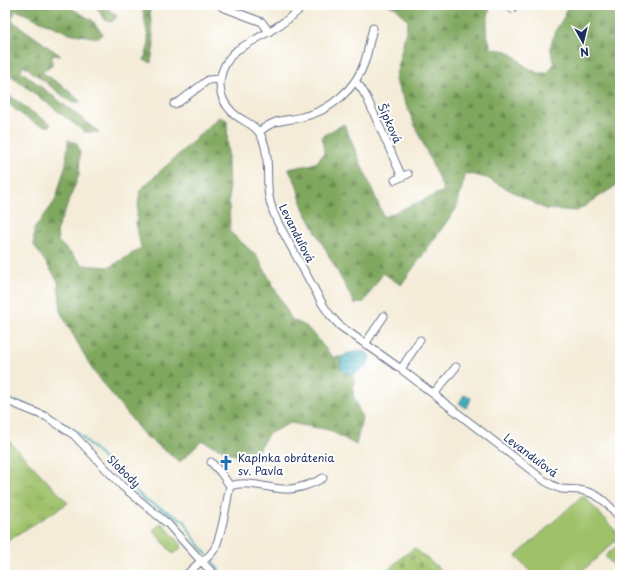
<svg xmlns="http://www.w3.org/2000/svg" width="625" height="580" font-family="'Playpen Sans',sans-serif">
<defs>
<pattern id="grass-tufts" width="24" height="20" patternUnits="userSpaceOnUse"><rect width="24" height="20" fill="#9fc169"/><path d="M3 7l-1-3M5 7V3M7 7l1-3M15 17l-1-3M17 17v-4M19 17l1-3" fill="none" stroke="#819d5a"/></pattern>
<pattern id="forest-firs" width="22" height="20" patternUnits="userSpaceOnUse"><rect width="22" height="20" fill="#7fa75d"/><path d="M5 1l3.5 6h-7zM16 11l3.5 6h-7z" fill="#678850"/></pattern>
<pattern id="cemetery-stones" width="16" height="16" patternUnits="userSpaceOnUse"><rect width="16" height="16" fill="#9fc169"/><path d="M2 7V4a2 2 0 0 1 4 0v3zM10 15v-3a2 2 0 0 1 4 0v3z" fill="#819d5a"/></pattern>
<pattern id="water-rules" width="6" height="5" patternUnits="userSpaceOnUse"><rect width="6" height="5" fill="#41b0bd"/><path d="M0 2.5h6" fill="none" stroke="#36909d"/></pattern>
</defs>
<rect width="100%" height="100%" fill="#fff"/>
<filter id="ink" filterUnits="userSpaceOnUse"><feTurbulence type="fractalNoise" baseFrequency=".025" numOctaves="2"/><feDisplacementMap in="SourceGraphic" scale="8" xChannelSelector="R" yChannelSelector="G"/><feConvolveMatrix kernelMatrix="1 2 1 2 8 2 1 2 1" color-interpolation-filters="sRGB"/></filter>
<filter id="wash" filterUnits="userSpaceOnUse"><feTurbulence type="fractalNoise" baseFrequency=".012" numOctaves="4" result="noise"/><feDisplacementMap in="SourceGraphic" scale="16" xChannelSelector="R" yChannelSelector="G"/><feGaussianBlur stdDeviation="0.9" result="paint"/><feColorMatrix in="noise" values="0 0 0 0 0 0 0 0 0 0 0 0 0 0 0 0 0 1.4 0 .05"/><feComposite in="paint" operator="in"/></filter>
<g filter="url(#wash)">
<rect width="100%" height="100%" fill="#f4ecd8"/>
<!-- grass -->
<path fill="url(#grass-tufts)" stroke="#5d7864" d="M5,424L10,442L68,503L5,542Z"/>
<!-- forest -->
<path fill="url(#forest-firs)" stroke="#4d6b5e" d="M5,5H65L92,20L103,34L98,38L68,33L16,10L11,20L61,56L52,55V66L42,72L64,87L81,102H71L23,65L21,71L99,132H85L5,71Z
M91,5C104,5 107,8 117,16L112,22L104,20L98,9Z
M142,5H149L154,45L151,63L144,60L149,44Z
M388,5H490L486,30L491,48L507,51L516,57L525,66L538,73H548L554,63L550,47L556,30L565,15L567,5H620V183L577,211L545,209L487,178L466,173L456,209L401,285L383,273L364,302L355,304L303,208L296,183L288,169L309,165L317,162L324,153L322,136L344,124L384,217L444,191L395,80L408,21L396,8Z
M5,92L36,115L51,124L49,127L35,123L18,112L5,100Z
M219,117L227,120L230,232L257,256L292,320L306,326L334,358L344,356C337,365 342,374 353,374L354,381L353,394L362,418L356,445L329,430L290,423L268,434L257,452L242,458L202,441L180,462L144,435L92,369L61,313L58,281L34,245V229L55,201L66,164L68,140L77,143L80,154L79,175L65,211L57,229L58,241L83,265L110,267L141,248L136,223L140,190Z"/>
<!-- cemetery -->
<path fill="url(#cemetery-stones)" stroke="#5d7864" d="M414,548L447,575H383L401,558Z"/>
<!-- green -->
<path fill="#9fc169" stroke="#5d7864" d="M583,495L620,536V537L578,575H533L516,556Z
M162,523L181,544V548L173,554L153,530Z
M620,543V565L616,568L605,556Z"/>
<!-- water -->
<path fill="url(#water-rules)" stroke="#2e708e" d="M361,351L367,353L370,356C369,361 367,366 362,369C345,383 331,361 348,353C352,352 357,352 361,351Z
M464,395L471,398L469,404L466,408L459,403Z"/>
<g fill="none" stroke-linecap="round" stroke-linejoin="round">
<!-- stream -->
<path stroke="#41b0bd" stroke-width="2" d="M16,401L49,414L77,432L145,500L185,521L191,534L207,555
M210,558L223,575"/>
</g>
</g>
<g filter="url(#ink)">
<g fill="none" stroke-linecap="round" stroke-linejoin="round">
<!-- minor casing -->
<g stroke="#677189" stroke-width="9">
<path id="minor" d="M304,5C285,25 260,36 237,50C218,67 213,93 232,112C243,123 257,123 263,140C269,155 267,171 268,186C268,199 272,210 277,221L323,305L330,315L340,326L401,369L545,481C551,484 556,488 562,489C569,490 577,489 584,491C600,494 610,506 620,518
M511,5L512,9
M222,7L262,22L269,32
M355,81L361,88L367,98L402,177
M174,104L179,102L208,80L220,79
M259,132C276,118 283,122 302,117C330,111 356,89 365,61C368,51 370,39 373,28
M395,180L408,174
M365,344L384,316
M401,369L420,340
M434,394L456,367
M5,400L47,417L74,435L122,486L168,524L201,561L215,575
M230,486C248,480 265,488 283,489C295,490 313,484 323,478
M202,562C207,558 212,554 215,548C223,531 226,504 230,486L221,473L211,462
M186,575L201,561"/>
</g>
<!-- minor -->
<use href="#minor" stroke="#fff" stroke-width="7"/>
</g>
</g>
<!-- icons -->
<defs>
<g id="church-bare" transform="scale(1.2)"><path d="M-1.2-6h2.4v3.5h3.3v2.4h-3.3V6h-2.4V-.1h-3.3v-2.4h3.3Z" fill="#1f6fb2" stroke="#fff" stroke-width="2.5" paint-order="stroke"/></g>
</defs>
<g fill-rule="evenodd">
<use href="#church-bare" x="226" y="463"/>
</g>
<g text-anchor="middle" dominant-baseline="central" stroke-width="4" stroke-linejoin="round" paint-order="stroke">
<!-- street labels -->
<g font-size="11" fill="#1b2f5e" stroke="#fff">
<text transform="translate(390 123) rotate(66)">Šípková</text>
<text transform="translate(297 233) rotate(63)">Levanduľová</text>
<text transform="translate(531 455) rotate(37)">Levanduľová</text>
<text transform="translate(124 471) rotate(44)">Slobody</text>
</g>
<!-- poi labels -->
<g font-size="11" fill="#1b2f5e" stroke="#fff" text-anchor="start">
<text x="238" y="457">Kaplnka obrátenia<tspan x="238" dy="13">sv. Pavla</tspan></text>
</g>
</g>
<!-- margin -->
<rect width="625" height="580" fill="none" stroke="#fff" stroke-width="20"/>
<!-- north arrow -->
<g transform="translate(583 42) rotate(172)" stroke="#ffffff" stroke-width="3" paint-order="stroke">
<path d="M0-3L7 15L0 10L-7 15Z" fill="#1b2f5e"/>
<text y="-6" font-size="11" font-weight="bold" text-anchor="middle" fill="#1b2f5e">N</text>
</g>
</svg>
